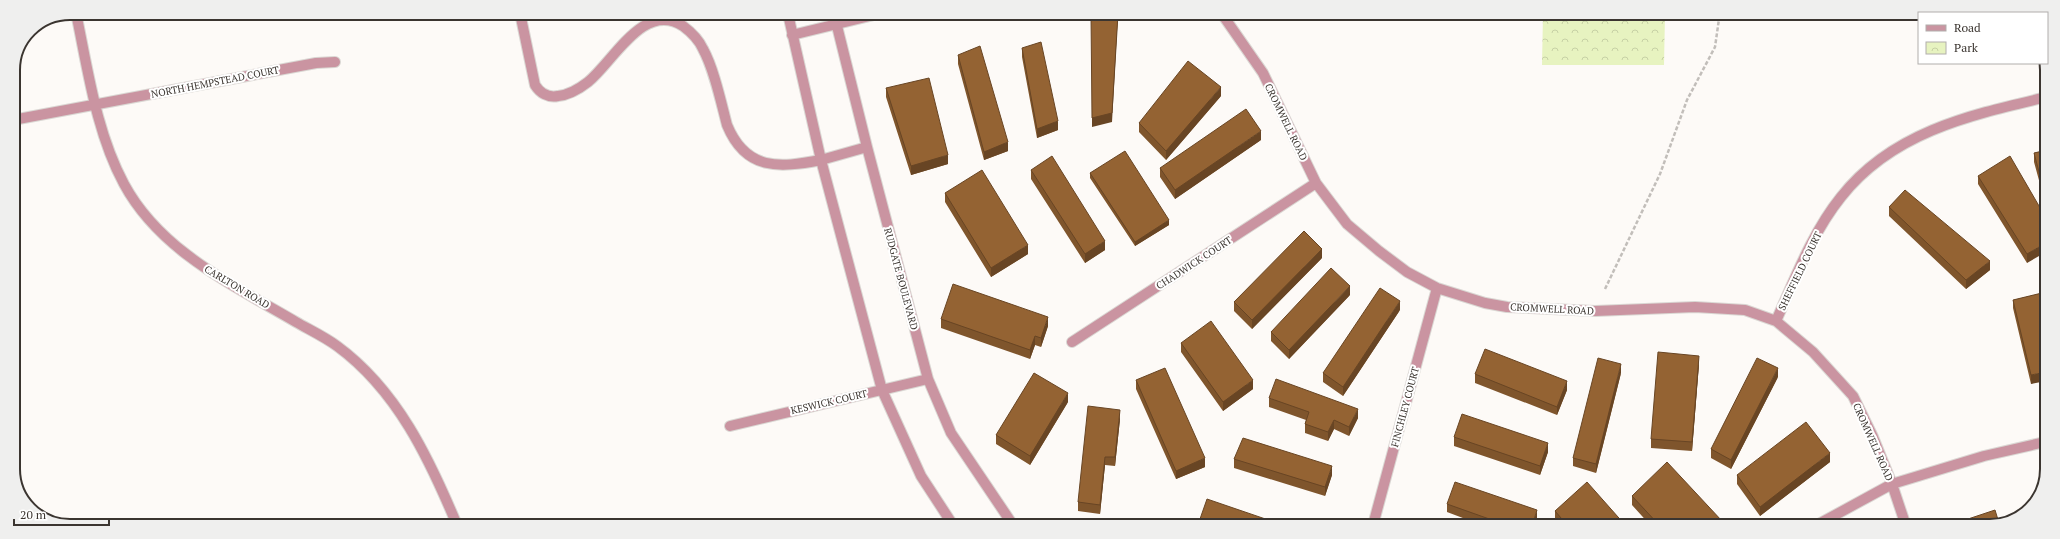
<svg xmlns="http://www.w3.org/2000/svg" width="2060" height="539" font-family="'PT Serif',serif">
<defs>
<pattern id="park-crowns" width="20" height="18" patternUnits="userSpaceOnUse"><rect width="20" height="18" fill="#e7f3c0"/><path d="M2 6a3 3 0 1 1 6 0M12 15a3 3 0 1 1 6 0" fill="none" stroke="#c7d1a5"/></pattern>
</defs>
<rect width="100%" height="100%" fill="#fdfaf7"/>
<!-- park -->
<path fill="url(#park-crowns)" d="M1543,14L1665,15L1664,65H1542Z"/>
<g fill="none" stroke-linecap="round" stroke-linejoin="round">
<!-- lane casing -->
<g stroke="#dad7d3" stroke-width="12">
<path id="lane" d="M520,13L535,85C540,93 548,98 558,96C569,95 579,89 588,82C613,62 644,0 683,26C691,32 699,40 703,49C714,69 721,102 727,125C746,171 779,168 821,160"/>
</g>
<!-- street casing -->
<g stroke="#dad7d3" stroke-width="12">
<path id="street" d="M76,13C88,70 96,132 124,184C160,251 233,285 296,322C310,330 325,337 337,346C397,390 429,458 457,525
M788,14L821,160L882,390L921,476L953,525
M834,14L867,147L928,379L951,433L1013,525
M1222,14L1263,73L1316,183L1347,224L1379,251L1407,272L1437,288L1485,303L1507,307L1595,311L1695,307L1745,310L1776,321L1813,352L1853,396L1873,437L1892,484L1906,526
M792,35L878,14
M13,120L316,63L335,62
M821,160L867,147
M1776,321C1795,279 1812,233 1841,197C1892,132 1970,115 2047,97
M1072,342L1316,183
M730,426L928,379
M1373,525L1437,288
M1815,526L1892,484L1984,456L2045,442"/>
</g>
<!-- path -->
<path stroke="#c2beba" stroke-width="2.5" stroke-dasharray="4 2" stroke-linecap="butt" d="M1605,289L1660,174L1687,100L1715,47L1719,19L1718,15"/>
<!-- lane -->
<use href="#lane" stroke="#ca94a1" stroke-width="10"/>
<!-- street -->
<use href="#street" stroke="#ca94a1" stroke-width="10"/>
</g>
<!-- wall -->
<path fill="#7f552c" d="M1022,48L1058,130L1037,138L1022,57Z
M958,55L1008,151L984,160L958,64Z
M886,88L948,164L911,175L886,97Z
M1221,96L1166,160L1139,132V123Z
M1261,140L1175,199L1160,177V168Z
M2047,150L2046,206L2034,162V153Z
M1031,170L1105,250L1085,263L1031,179Z
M1090,173L1169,225L1135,246L1090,178Z
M1978,176L2046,218L2027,263L1978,184Z
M945,193L1028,254L991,277L945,202Z
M1889,207L1990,270L1966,289L1889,216Z
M1322,258L1252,329L1234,311V302Z
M2046,292L2031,384L2013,308V300Z
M1350,295L1289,359L1271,341V332Z
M1400,310L1343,396L1323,382V373Z
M941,319L1048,326L1041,347L1035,345L1030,359L941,328Z
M1181,343L1253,389L1223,411L1181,352Z
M1699,364L1692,451L1651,448V439Z
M1621,373L1596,473L1573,466V458Z
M1475,374L1567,390L1557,415L1475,383Z
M1778,377L1731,469L1711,458V449Z
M1136,380L1205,467L1176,479L1136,389Z
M1269,398L1358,418L1349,436L1334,429L1328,441L1305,433V424L1306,420L1269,407Z
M1068,402L1030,465L996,444V435Z
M1120,419L1115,466L1105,465L1100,514L1078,511V502Z
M1454,437L1548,452L1540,475L1454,446Z
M1234,459L1332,475L1325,496L1234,468Z
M1830,462L1760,516L1737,484V475Z
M1632,496L1722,526H1651L1632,505Z
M1447,504L1537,519L1535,526H1484L1447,512Z
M1555,511L1626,526H1560L1555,520Z
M1200,519L1283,525H1200Z"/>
<!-- shaded-wall -->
<path fill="#684524" d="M1118,14L1112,122L1092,127V118Z
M1221,87V96L1166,160V151Z
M1058,121V130L1037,138V129Z
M1261,131V140L1175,199V190Z
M1008,142V151L984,160V152Z
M948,155V164L911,175V166Z
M1169,220V225L1135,246V242Z
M1105,241V250L1085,263V254Z
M2046,243V252L2027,263V254Z
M1028,245V254L991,277V268Z
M1322,249V258L1252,329V320Z
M1990,261V270L1966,289V280Z
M1350,286V295L1289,359V350Z
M1400,301V310L1343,396V387Z
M1048,317V326L1041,347V338Z
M1035,336V345L1030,359V350Z
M1699,356V364L1692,451V442Z
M1621,364V373L1596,473V464Z
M1778,368V377L1731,469V460Z
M2046,372V381L2031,384V375Z
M1253,380V389L1223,411V402Z
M1567,381V390L1557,415V407Z
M1068,393V402L1030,465V456Z
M1358,409V418L1349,436V427Z
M1120,410V419L1115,466V457Z
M1334,420V429L1328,441V432Z
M1548,443V452L1540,475V466Z
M1830,453V462L1760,516V507Z
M1105,457V465L1100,514V505Z
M1205,458V467L1176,479V471Z
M1332,466V475L1325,496V487Z
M1537,510V519L1535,526H1532Z
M1722,521V526H1717Z"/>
<!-- building -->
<path fill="#946333" stroke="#684524" d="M1091,14H1118L1112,113L1092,118Z
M1041,42L1058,121L1037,129L1022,48Z
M980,46L1008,142L984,152L958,55Z
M1188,61L1221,87L1166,151L1139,123Z
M929,78L948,155L911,166L886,88Z
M1246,109L1261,131L1175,190L1160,168Z
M2047,150L2046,198L2034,153Z
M1125,151L1169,220L1135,242L1090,173Z
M1052,156L1105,241L1085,254L1031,170Z
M2010,156L2046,218V243L2027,254L1978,176Z
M982,170L1028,245L991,268L945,193Z
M1905,190L1990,261L1966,280L1889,207Z
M1304,231L1322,249L1252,320L1234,302Z
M1331,268L1350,286L1289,350L1271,332Z
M953,284L1048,317L1041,338L1035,336L1030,350L941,319Z
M1380,288L1400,301L1343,387L1323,373Z
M2046,292V372L2031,375L2013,300Z
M1211,321L1253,380L1223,402L1181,343Z
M1485,349L1567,381L1557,407L1475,374Z
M1658,352L1699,356L1692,442L1651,439Z
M1598,358L1621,364L1596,464L1573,458Z
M1757,358L1778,368L1731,460L1711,449Z
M1165,368L1205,458L1176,471L1136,380Z
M1034,373L1068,393L1030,456L996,435Z
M1276,379L1358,409L1349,427L1334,420L1328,432L1305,424L1309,412L1269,398Z
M1088,406L1120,410L1115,457H1105L1100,505L1078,502Z
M1462,414L1548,443L1540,466L1454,437Z
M1806,422L1830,453L1760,507L1737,475Z
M1243,438L1332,466L1325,487L1234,459Z
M1667,462L1722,521L1717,526H1660L1632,496Z
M1455,482L1537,510L1532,526H1509L1447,504Z
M1587,482L1626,526H1568L1555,511Z
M1207,499L1283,525H1218L1200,519Z
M1995,510L1999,523L1990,526H1963L1962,521Z"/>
<g text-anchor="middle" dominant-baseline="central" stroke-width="4" stroke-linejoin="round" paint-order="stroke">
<!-- street labels -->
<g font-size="10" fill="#3b3530" stroke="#fff">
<text transform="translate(215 82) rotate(-11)">NORTH HEMPSTEAD COURT</text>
<text transform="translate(1286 122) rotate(64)">CROMWELL ROAD</text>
<text transform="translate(1194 263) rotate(-33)">CHADWICK COURT</text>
<text transform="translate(1800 271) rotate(-64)">SHEFFIELD COURT</text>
<text transform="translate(901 279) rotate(75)">RUDGATE BOULEVARD</text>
<text transform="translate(237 287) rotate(31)">CARLTON ROAD</text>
<text transform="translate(1552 309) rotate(3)">CROMWELL ROAD</text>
<text transform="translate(829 402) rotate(-13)">KESWICK COURT</text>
<text transform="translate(1405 407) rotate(-75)">FINCHLEY COURT</text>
<text transform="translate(1873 442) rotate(66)">CROMWELL ROAD</text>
</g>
</g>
<!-- crop -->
<path d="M0 0H2060V539H0ZM70 20H1990A50 50 0 0 1 2040 70V469A50 50 0 0 1 1990 519H70A50 50 0 0 1 20 469V70A50 50 0 0 1 70 20Z" fill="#efefee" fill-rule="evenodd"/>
<path fill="none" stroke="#3b3530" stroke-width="2" d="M70 20H1990A50 50 0 0 1 2040 70V469A50 50 0 0 1 1990 519H70A50 50 0 0 1 20 469V70A50 50 0 0 1 70 20Z"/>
<!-- legend -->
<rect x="1918" y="12" width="130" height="52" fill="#ffffff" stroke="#b1aeac"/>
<rect x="1926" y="25" width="20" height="6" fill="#ca94a1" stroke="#b1aeac"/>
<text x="1954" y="32" font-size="12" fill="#3b3530">Road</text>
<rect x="1926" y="42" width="20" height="12" fill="url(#park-crowns)" stroke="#b1aeac"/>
<text x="1954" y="52" font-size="12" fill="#3b3530">Park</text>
<!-- scale -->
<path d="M14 519v6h95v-6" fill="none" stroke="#3b3530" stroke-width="2"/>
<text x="20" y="519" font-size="12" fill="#3b3530" stroke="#ffffff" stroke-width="3" paint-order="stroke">20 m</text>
</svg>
